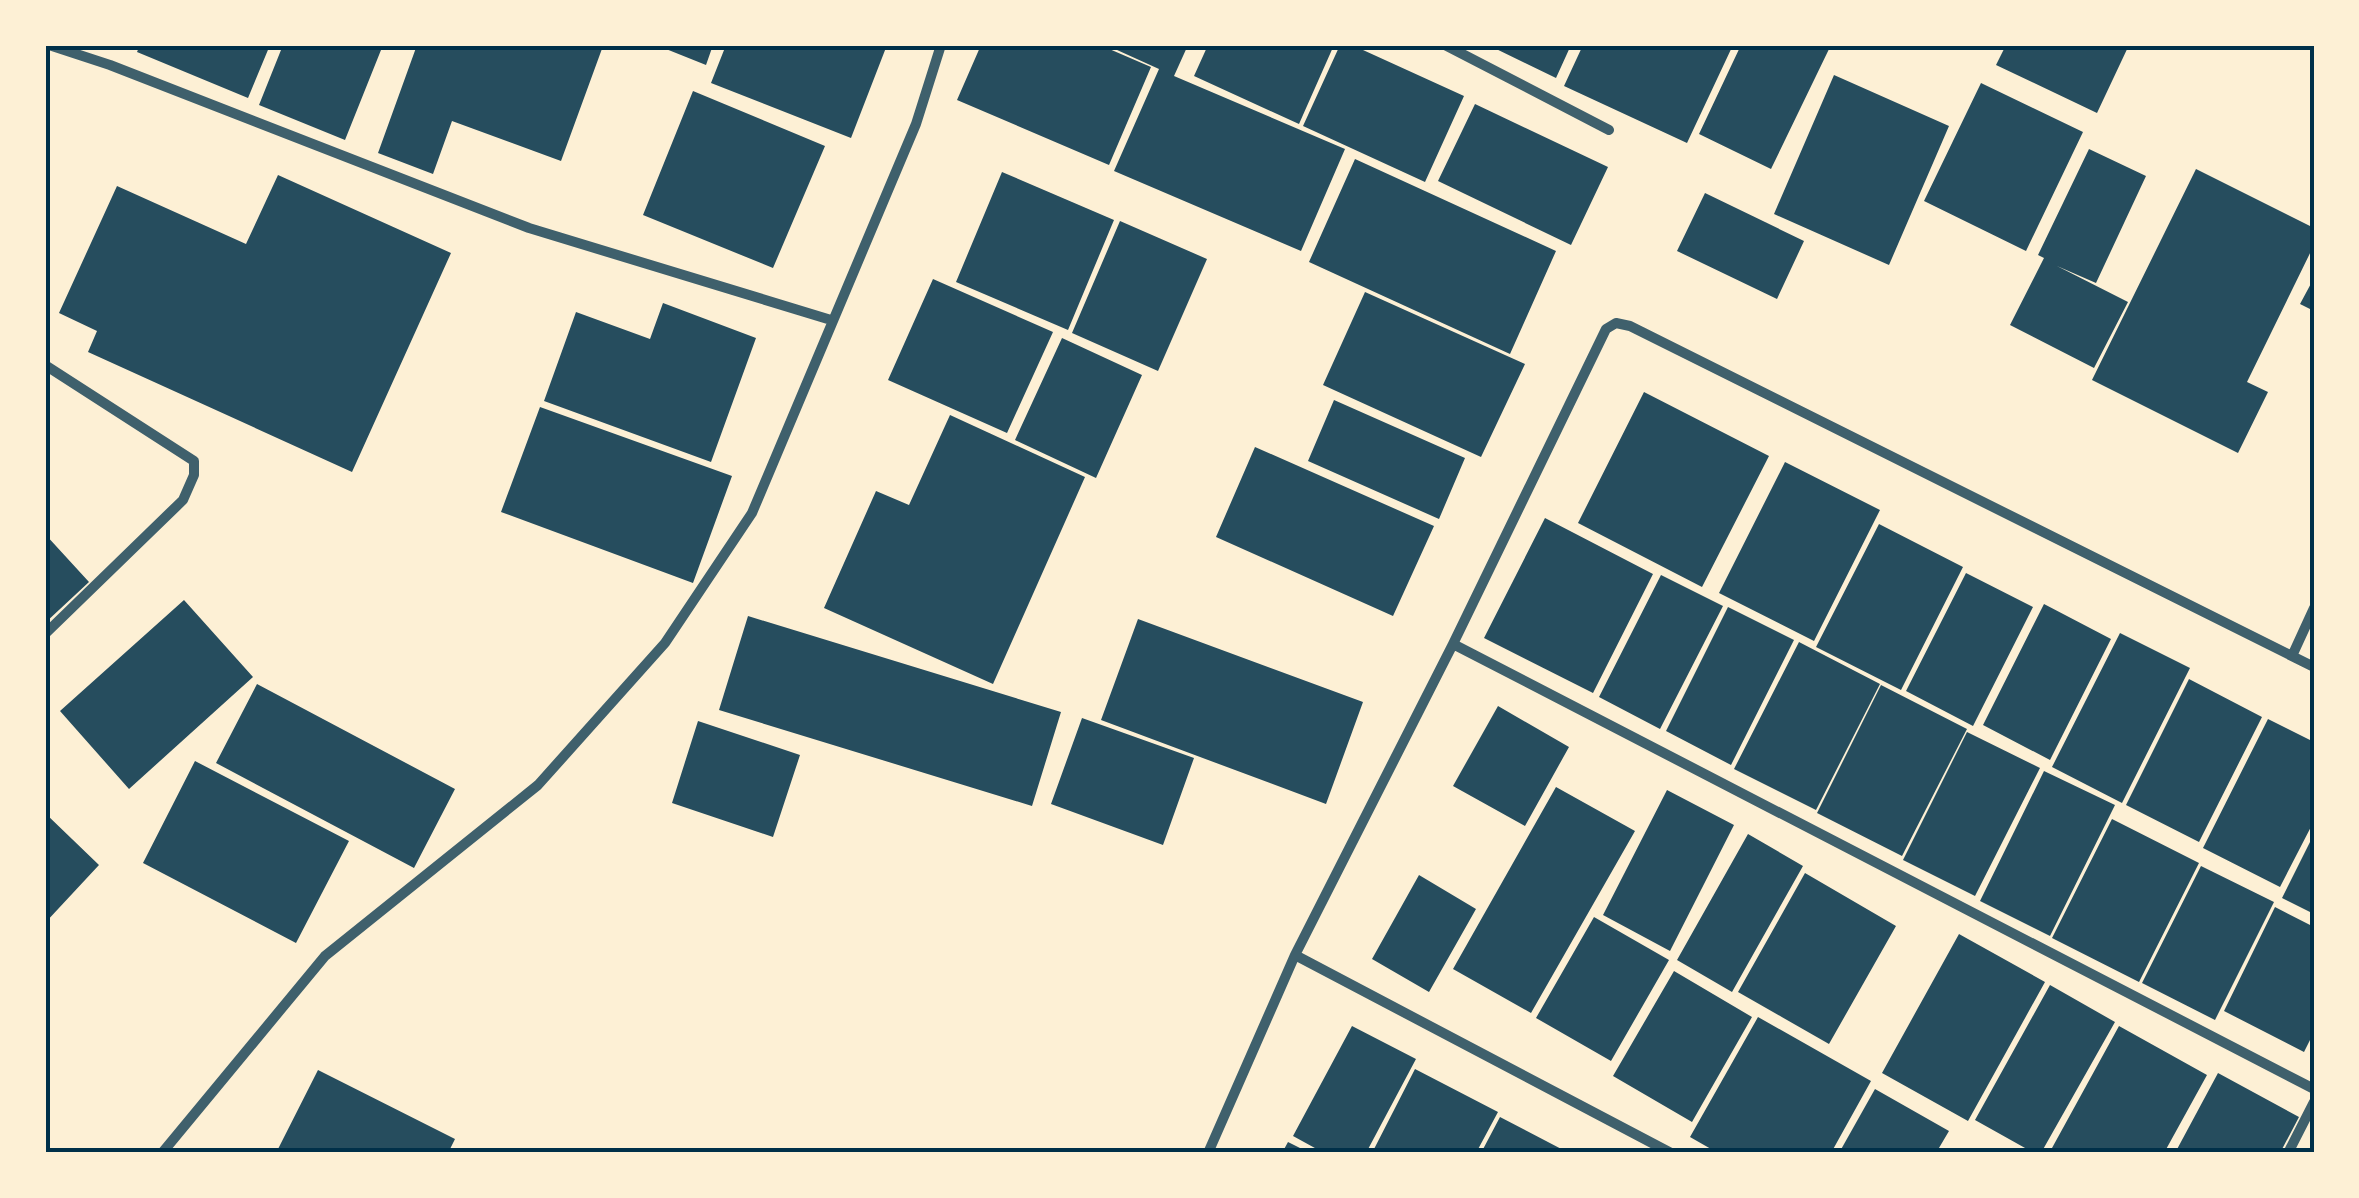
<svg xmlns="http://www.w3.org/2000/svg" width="2359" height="1198" font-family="'Archivo Narrow',sans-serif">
<rect width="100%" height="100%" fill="#fdf0d5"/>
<!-- building -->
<path fill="#264d5e" d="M140,45H270L248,98L137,52Z
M283,45H383L345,140L259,105Z
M417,45H599L603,46L561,161L452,121L433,174L378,153Z
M656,45H713L706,65Z
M726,45H887L851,138L711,83Z
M981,45H1100L1151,67L1109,165L957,100Z
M1106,45H1188L1174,76L1345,149L1301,251L1114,171L1159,69Z
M1208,45H1334L1299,124L1194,76Z
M1340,45H1352L1464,96L1425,182L1303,126Z
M1488,45H1571L1556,78Z
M1583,45H1733L1687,143L1564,86Z
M1741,45L1830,47L1771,169L1699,134Z
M2006,45H2129L2097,113L1996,65Z
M1834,75L1949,126L1889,265L1774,214Z
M1981,83L2083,132L2026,251L1924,201Z
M693,91L825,146L773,268L643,215Z
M1475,104L1608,167L1571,245L1438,181Z
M2089,149L2146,176L2096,283L2057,266L2128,302L2094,368L2010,325L2044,258L2038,255Z
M1355,159L1556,251L1510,354L1309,262Z
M2196,169L2314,228V245L2247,382L2268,392L2238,453L2092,380Z
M1002,172L1114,220L1068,330L956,282Z
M278,175L451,253L352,472L88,352L97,331L59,313L117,186L246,244Z
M1705,193L1804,241L1777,299L1677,251Z
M1120,221L1207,259L1158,371L1072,333Z
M2314,278V311L2300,304Z
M933,279L1053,332L1007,433L888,380Z
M1365,292L1525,364L1481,457L1323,385Z
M663,303L756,338L711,462L544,401L576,312L650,339Z
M1062,338L1142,375L1096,478L1015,440Z
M1644,392L1769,456L1702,587L1578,523Z
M1334,400L1465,458L1439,519L1308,461Z
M540,407L732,476L693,583L501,512Z
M950,415L1085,477L993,684L824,608L876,491L909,505Z
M1255,447L1434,526L1393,616L1216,537Z
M1785,462L1880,510L1814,641L1719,593Z
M1545,518L1653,574L1593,693L1484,638Z
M1879,524L1963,567L1901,690L1816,647Z
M45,534L89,582L45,623Z
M1966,573L2033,607L1973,726L1906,691Z
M1661,575L1723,606L1660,729L1599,697Z
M184,600L253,677L129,789L60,711Z
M2044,604L2111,639L2050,760L1983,725Z
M1728,607L1794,640L1731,765L1666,731Z
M748,616L1061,712L1032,806L719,710Z
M1138,619L1363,702L1326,804L1101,720Z
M2120,633L2190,668L2122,803L2052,767Z
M1799,642L1880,684L1816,810L1734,769Z
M2189,679L2262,717L2199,842L2126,805Z
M257,684L455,789L414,868L216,763Z
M1881,685L1967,729L1902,856L1817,813Z
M1498,706L1569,747L1525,826L1453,786Z
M1082,718L1194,758L1163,845L1051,804Z
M2268,719L2314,742V821L2280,887L2203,848Z
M698,721L800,755L773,837L672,803Z
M1967,732L2040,768L1975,896L1903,860Z
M195,761L349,841L296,943L143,863Z
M2044,771L2115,805L2050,936L1980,901Z
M1556,787L1635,831L1531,1013L1453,969Z
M1667,790L1734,825L1670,951L1603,915Z
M45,813L99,865L45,923Z
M2112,819L2199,863L2139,982L2052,938Z
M1748,834L1803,866L1732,992L1677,960Z
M2314,834V914L2282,898Z
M2201,866L2274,902L2215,1020L2142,983Z
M1805,873L1896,926L1829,1044L1738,992Z
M1419,875L1476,909L1429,992L1372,959Z
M2275,907L2314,927V1032L2304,1052L2224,1011Z
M1594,917L1669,960L1611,1061L1536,1018Z
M1959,934L2045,982L1968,1121L1882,1073Z
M1674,971L1752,1017L1692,1122L1613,1076Z
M2050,985L2115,1022L2041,1153H2034L1975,1120Z
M1758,1017L1871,1081L1831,1153H1718L1690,1137Z
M1352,1026L1416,1059L1366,1153H1324L1293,1136Z
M2119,1026L2207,1075L2164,1153H2060L2052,1148Z
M1415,1069L1498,1112L1476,1153H1372Z
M318,1070L455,1139L448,1153H276Z
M2218,1073L2299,1117L2280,1153H2175Z
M1875,1089L1949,1131L1936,1153H1839Z
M1500,1117L1569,1153H1481Z
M1288,1142L1310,1153H1282Z"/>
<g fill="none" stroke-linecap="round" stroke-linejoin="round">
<!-- minor -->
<path stroke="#3f606c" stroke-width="10" d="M49,45L110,65L529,228L831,320
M1445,45L1609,130
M45,365L194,461V475L183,500L45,634
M1453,644L2314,1089
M2292,656L2314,608
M1295,955L1671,1153
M162,1153L325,956L538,785L665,643L752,513L916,124L941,45
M1208,1153L1295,955L1453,644L1606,329L1616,323L1630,326L2314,667
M2288,1153L2314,1102"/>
</g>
<!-- border -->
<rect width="2359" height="1198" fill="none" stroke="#fdf0d5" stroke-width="95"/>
<rect x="48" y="48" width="2264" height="1102" fill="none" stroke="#003049" stroke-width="4"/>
</svg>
